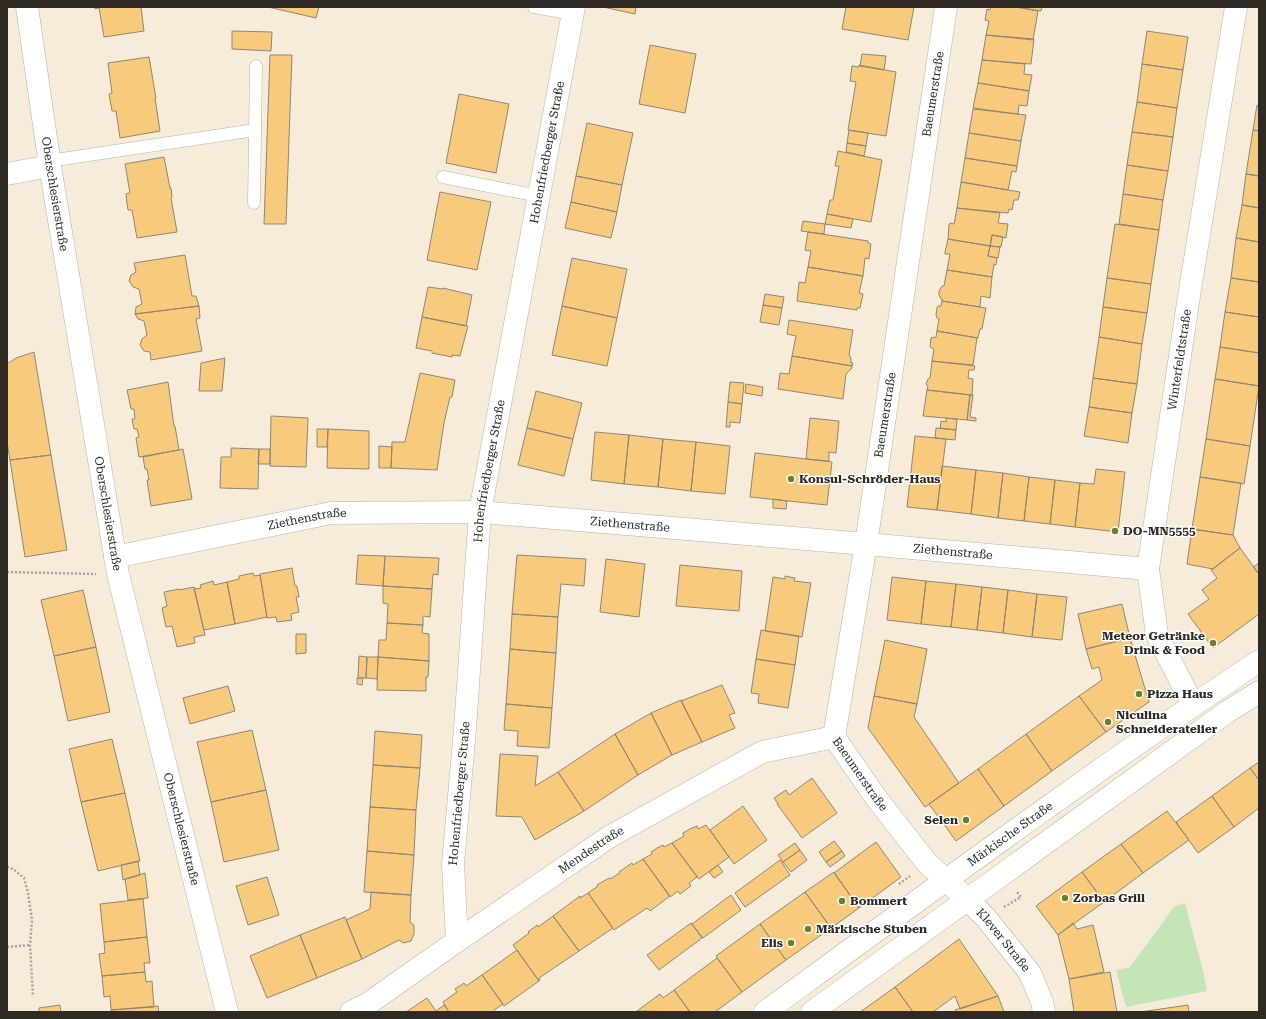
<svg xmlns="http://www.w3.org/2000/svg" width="1266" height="1019" font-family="'Roboto Serif',serif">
<rect width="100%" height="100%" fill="#f7ecda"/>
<!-- green -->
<path fill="#c3e5b7" d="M1185,903L1203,971L1207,991L1126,1007L1116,970L1130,967L1174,907Z"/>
<!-- building -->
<path fill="#f8ca7c" stroke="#8f8675" d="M95,7H141L144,31L104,37L99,8L95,9Z
M268,7H319L316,18Z
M603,7H636L635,14Z
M846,7H914L908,40L842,29Z
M991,7H1016L1038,11L1033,40L986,35L989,21L985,20L987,9L990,10Z
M1016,7H1042L1041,11Z
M232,31L272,32L271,51L232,49Z
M1147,31L1188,37L1183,70L1142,64Z
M986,35L1034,39L1031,64L982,60Z
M650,45L696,54L685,113L639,104Z
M862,54L886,56L884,70L860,66Z
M270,55H292L286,224H264Z
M149,57L156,98H155L160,131L120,138L116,111H112L109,94L112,93L108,63Z
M982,60L1025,64L1024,74L1032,75L1029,91L978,83Z
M1142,64L1183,70L1177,108L1137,102Z
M859,65L896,72L886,136L848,130L856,82L850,81L852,66L859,67Z
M978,83L1029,91L1027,106L1019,105L1018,114H1017L973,108Z
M459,94L509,104L496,173L446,163Z
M1137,102L1177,108L1173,137L1132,132Z
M1257,105L1259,106V131L1253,130Z
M973,109L1026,115L1021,141L969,133Z
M587,123L633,133L622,185L576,176Z
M849,130L868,133L866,146L847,143Z
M1253,130L1259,131V176L1246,174Z
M1132,132L1173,137L1168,171L1127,165Z
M969,133L1021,141L1017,166L965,158Z
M847,143L866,146L864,156L846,152Z
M838,151L882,160L871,222L827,214L830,200H833L839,166H835Z
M164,157L170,188H171L172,197L171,198L177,232L137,238L132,210H128L127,203L126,194L130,193L125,164Z
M965,158L1017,166L1016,172L1012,171L1008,190L961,182Z
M1127,165L1168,171L1163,200L1123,194Z
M1246,174L1259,176V208L1242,205Z
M576,176L622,185L617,212L571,202Z
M961,182L1020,192L1018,200H1014L1012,210L1009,209L1008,213L957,208Z
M440,192L491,202L477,270L427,260Z
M1123,194L1163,200L1159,230L1119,224Z
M571,202L617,212L611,238L565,228Z
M1242,205L1259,208V242L1236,238Z
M957,208L1000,213L998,223L1008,224L1006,238L992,235L990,246L948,239L949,225L950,223L954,224Z
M827,214L853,219L851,228L825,224Z
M803,221L825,224L824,234L801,231Z
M1115,224L1159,230L1151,284L1107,278Z
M808,232L868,241V243L871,244L869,259L865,258L863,276L808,267L811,251L805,250Z
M992,235L1003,237L1001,247L990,246Z
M1236,238L1259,242V282L1231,278Z
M948,239L990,246L988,256L997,258L996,265L994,264L992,277L947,270L950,254H945V252Z
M990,246L1000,247L998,258L988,256Z
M185,255L192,296H196L199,306L135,314L136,307L142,304L139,289L133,287L129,281L131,275L136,272L134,263Z
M572,258L627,269L617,318L562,306Z
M808,267L863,276L859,293L863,294L860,308H857V310L797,301L799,282L805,283Z
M947,270L992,277L990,298L981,296L980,307L942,301V299H941L939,295V291L942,286H944Z
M1107,278L1151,284L1147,313L1103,307Z
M1231,278L1259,282V317L1225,312Z
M428,287L443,289V288L472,295L466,326L422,317Z
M765,294L784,297L782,308L763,305Z
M942,301L986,308L982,329H980L978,338L937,331L939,319L937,318L936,315L937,308L938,306H941Z
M763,305L782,308L779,325L760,322Z
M199,306L200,318L196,319L202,351L151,360L150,352L144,351L140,345L142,339L147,335L144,321L138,319L135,314Z
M562,306L617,318L607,366L552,355Z
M1103,307L1147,313L1142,344L1099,337Z
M1225,312L1259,317V353L1220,347Z
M422,317L468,326L460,356L452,355V357L432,353V351L416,348Z
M789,320L853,330L849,355L851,358V363H853L852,366L792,356L796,336L787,334Z
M937,331L977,338L973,365L932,361L934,349L930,347L931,338L936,337Z
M1099,337L1142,344L1137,384L1093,378Z
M1220,347L1259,353V386L1215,379Z
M34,352L51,455L10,460L7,442V364L16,358Z
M792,356L852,366V368L846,374L843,399L778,389L780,373L789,374Z
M225,358L222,391H199L201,363Z
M932,361L975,366L974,370H969L968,378L973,379L972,395L927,390L928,386L926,384L928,379L930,378Z
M420,373L455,380L452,397H450L444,423L437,470L391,468L392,442H405Z
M1093,378L1137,384L1132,413L1089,407Z
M1215,379L1259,386L1250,446L1206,439Z
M168,382L174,426H175L179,450L139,457L136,438L139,437L137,429H134L132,419H135L134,409H131L127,390Z
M730,382L744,383L742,404L728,402Z
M746,384L763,387L762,396L745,393Z
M927,390L970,395L967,420L923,416Z
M536,391L582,403L573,439L527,428Z
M970,395H973L970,417L976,418V421L967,420Z
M728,402L742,404L740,423L730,422V427H726Z
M1089,407L1132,413L1128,443L1084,436Z
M271,416L308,418L306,467L270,466Z
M810,418L839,421L836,453L829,452V461L806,459Z
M946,418L957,419L956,430L940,428L941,421L946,422Z
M527,428L573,439L564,476L518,465Z
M936,428L956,430L955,440L935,438Z
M317,429H328L327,447H317Z
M328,429L369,431V469L327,468Z
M595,432L629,435L624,484L591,480Z
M629,435L663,439L658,487L624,484Z
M915,436L946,439L937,510L907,507Z
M663,439L696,442L691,491L658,487Z
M1206,439L1250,446L1244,484L1200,477Z
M696,442L730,446L725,494L691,491Z
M379,446L392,447L391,468H379Z
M231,448L259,449L258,489L220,488L221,457H231Z
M183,449L192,499L151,506L147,480H149L147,469H145L143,457Z
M259,449H270V464H258Z
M755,453L832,462L827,505L750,497Z
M51,455L67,550L25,557L10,460Z
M942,466L976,470L971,514L937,510Z
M1096,469L1125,472L1118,532L1075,527L1080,483L1094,484Z
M976,470L1003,473L998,518L971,514Z
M1003,473L1029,477L1024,521L998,518Z
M1029,477L1055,480L1050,524L1024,521Z
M1200,477L1241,483L1233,535L1192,529Z
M1055,480L1080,483L1075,527L1050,524Z
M773,499L787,501L786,509L773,508Z
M1192,529L1233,535L1240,548L1213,569L1187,564Z
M1240,548L1259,574V614L1213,648L1188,614L1209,599L1202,590L1217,578L1211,570Z
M358,555L385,556L383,586L356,584Z
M517,555L586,559L584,586L561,584L558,617L512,614Z
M385,556L439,558L438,575L433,574L432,589L383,586Z
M606,559L645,564L639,617L600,612Z
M1259,563V574L1253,567Z
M680,565L742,571L739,611L676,606Z
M292,568L295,586H297L299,597H296L299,612L291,614L292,620L277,622L276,617L267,618L260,574Z
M253,573L254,576L260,575L267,617L235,624L227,582L239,579V576Z
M785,576L795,578L794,581L811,583L802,637L765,631L773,577L785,579Z
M892,577L926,581L921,624L887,620Z
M213,581L214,585L227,582L235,624L204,630L194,589L201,588L200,585Z
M926,581L956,584L951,627L921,624Z
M956,584L982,587L977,630L951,627Z
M383,586L432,589L430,617L423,616V625L387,623L388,604L383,603Z
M194,587L205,635L194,637L195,643L177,647L172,626L166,627L162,608L167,606L164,592L179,589V590Z
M982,587L1008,590L1003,633L977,630Z
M83,590L96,647L54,656L41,600Z
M1008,590L1037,594L1032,637L1003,633Z
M1037,594L1067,597L1062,640L1032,637Z
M1122,604L1130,638L1086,649L1078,614Z
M512,614L558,617L556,653L510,649Z
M387,623L423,625L422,633L429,634V661L378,657L379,640H386Z
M761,630L799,636L795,665L756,659Z
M296,634H306V653L296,654Z
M1130,638L1149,702L1106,732L1079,696L1102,680L1099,667L1092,669L1086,649Z
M885,640L927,649L917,704L874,696Z
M96,647L110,712L68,721L54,656Z
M510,649L556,653L552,708L506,704Z
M359,656L367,657L366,678H358Z
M367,657H378L377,679L366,678Z
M378,657L429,661L428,677H426V691L377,690Z
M756,659L795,665L788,708L758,703L759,694L751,693Z
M357,678H363L362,685L357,684Z
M722,685L735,713L729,715L735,728L702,742L681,701Z
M228,686L235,711L190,724L183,698Z
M874,696L917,704L914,717L959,783L925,807L868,728Z
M1079,696L1106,732L1052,771L1026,734Z
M681,700L702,742L672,755L651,713Z
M506,704L552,708L549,748L517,746L518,731L504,730Z
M651,713L672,755L638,775L615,734Z
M252,730L266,790L211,802L197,742Z
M375,731L422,735L420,768L373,765Z
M615,734L638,775L584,811L558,772Z
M1026,734L1052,771L1004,806L978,769Z
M112,739L125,793L81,802L69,749Z
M500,754L538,756L535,786L558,772L584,811L535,840L522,817L496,816Z
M1259,762V780L1250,768Z
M373,765L420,768L416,810L370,807Z
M1250,768L1259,780V808L1234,827L1212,796Z
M978,769L1004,806L956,841L929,804Z
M812,778L837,813L802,838L777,804H778L774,798L786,790L789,795Z
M266,790L279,850L224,862L211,802Z
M125,793L140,861L98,871L81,802Z
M1212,796L1234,827L1198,853L1176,822Z
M743,806L767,840L734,864L710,830Z
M370,807L416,810L414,855L367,851Z
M1167,811L1189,840L1143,873L1121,844Z
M706,825L729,857L699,879L672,843L684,836L683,833L690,829L697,826L698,829Z
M834,841L842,851L826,862L819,852Z
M876,842L901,877L859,908L834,873Z
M672,843L697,877L689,883L691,886L680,894L678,891L670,897L643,859L652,854L651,852L657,848L663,845L664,847Z
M795,843L800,850L783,862L778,855Z
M1121,844L1143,873L1104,902L1082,872Z
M800,850L807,860L791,872L783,862Z
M367,851L414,855L411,895L364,892Z
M842,851L845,856L830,867L826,862Z
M643,859L670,896L650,911L647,908L614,930L588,893L598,886L597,885L609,878L610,879L620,873L619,872L632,863L633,865Z
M780,860L790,875L745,907L735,893Z
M138,861L140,875L123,880L121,865Z
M718,865L723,872L714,878L709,872Z
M834,872L859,908L831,928L805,892Z
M1082,872L1104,902L1058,935L1036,906Z
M145,873L148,898L128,900L125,879Z
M267,877L279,915L248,925L236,886Z
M371,892L411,895L410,922L414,925V934L411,941L403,943L399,940L362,959L346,920L370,909Z
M805,892L831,928L786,960L760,924Z
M588,893L613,928L579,951L553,916L580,896V898Z
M731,895L741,910L703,938L692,924Z
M143,899L147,937L104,942L100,904Z
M553,916L579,951L539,978L540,980L539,981L513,945L529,933L528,932L537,925L538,927Z
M345,917L362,959L317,978L300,935Z
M691,923L702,938L659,970L647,955Z
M1073,923L1077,929L1093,925L1104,972L1069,979L1058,935Z
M760,924L786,960L742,992L716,956Z
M300,935L317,978L267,998L250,956Z
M147,937L150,963H144L145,972L102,976L99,954L105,953L104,942Z
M959,939L998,996L960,1009L955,996L933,1012H913L895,987Z
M517,950L539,981L504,1006L482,975Z
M717,958L742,992L715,1012H690L674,990Z
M145,972L146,982L152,981L154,1007L111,1010L110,996L104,997L102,976Z
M1110,972L1117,1012H1074L1069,979Z
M482,975L503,1004L494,1010L496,1012H449L443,1002L457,992L455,989L464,983L466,986Z
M895,987L913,1012H860L877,1000Z
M674,990L690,1012L637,1011L660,994L663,998Z
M998,996L1004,1012H956L955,1010Z
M427,998L436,1011L444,1005L449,1012H406Z
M60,1005L61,1012H39V1008Z
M1188,1005L1189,1012H1140Z
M158,1006L159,1012H112L111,1010Z"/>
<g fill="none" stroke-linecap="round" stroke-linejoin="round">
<!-- lane casing -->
<g stroke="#bbb1a0" stroke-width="13">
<path id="lane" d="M534,7L573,14
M49,161L255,130
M443,177L539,196
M254,203L256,66"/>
</g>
<!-- street casing -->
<g stroke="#bbb1a0" stroke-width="23">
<g id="street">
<path id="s1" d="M27,7L50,166L118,574L227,1012"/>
<path id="s2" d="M946,7L866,544L834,737L877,799L927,863L967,899L986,918L1030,973L1042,1002L1044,1012"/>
<path d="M7,174L50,166"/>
<path id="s3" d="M115,557L331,513L480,512L866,544L1148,569"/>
<path id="s4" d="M1193,705L1157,635L1148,569L1189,296L1236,7"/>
<path id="s5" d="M457,941L453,864L465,729L480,512L574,7"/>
<path id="s6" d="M351,1012L369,1003L457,941L609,837L762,752L834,737"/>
</g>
</g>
<!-- secondary casing -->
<g stroke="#bbb1a0" stroke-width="23">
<g id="secondary">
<path id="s7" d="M765,1012C928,893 1091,773 1259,661"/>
<path d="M812,1012L1227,712L1259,692"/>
</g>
</g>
<!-- path -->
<path stroke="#aaa294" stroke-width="2.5" stroke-dasharray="2 2" stroke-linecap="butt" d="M7,572L96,574
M7,867L13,869L24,878L28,893L32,920L30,945L33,996
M899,884L910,876
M1004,907L1021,897L1017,892
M7,947L30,945"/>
<!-- lane -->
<use href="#lane" stroke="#fff" stroke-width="12"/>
<!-- street -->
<use href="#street" stroke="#fff" stroke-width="22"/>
<!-- secondary -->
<use href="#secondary" stroke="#fff" stroke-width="22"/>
</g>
<!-- markers -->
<g fill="#6a7f30" stroke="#fff" stroke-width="1.5">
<circle cx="791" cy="479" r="4"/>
<circle cx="1115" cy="531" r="4"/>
<circle cx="1213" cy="643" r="4"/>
<circle cx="1139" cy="694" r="4"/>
<circle cx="1108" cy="722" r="4"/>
<circle cx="966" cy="820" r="4"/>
<circle cx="1065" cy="898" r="4"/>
<circle cx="842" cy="901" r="4"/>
<circle cx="808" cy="929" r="4"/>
<circle cx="791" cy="943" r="4"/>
</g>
<g text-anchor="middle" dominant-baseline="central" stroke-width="3" stroke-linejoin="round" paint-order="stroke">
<!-- street labels -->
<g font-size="12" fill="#2f2b24" stroke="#fff">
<text transform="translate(933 94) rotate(-81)">Baeumerstraße</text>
<text stroke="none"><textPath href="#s5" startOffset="796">Hohenfriedberger Straße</textPath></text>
<text stroke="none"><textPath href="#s1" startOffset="189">Oberschlesierstraße</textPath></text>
<text stroke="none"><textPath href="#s4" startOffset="357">Winterfeldtstraße</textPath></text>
<text transform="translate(885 415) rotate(-81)">Baeumerstraße</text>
<text stroke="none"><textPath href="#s5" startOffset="472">Hohenfriedberger Straße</textPath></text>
<text stroke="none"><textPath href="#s1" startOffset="513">Oberschlesierstraße</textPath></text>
<text stroke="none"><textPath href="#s3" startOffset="196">Ziethenstraße</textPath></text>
<text stroke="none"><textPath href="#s3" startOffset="520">Ziethenstraße</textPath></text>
<text stroke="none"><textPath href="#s3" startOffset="844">Ziethenstraße</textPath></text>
<text stroke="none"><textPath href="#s2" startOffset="784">Baeumerstraße</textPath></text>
<text stroke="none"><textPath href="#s5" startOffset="148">Hohenfriedberger Straße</textPath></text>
<text stroke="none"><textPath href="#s1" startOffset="837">Oberschlesierstraße</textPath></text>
<text stroke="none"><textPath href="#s7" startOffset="303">Märkische Straße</textPath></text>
<text stroke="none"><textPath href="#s6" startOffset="290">Mendestraße</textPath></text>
<text stroke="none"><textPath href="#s2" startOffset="1004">Klever Straße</textPath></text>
</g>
<!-- poi labels -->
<g font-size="12" font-weight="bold" fill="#2f2b24" stroke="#fff" text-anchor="start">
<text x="799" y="479">Konsul-Schröder-Haus</text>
<text x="1123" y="531">DO-MN5555</text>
<text x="1205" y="636" text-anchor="end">Meteor Getränke<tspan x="1205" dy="14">Drink &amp; Food</tspan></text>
<text x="1147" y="694">Pizza Haus</text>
<text x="1116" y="715">Niculina<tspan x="1116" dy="14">Schneideratelier</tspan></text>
<text x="958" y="820" text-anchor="end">Selen</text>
<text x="1073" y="898">Zorbas Grill</text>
<text x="850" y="901">Bommert</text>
<text x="816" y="929">Märkische Stuben</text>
<text x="783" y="943" text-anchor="end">Elis</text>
</g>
</g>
<!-- border -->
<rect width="1266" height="1019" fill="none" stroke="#2f2b24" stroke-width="16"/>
</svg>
